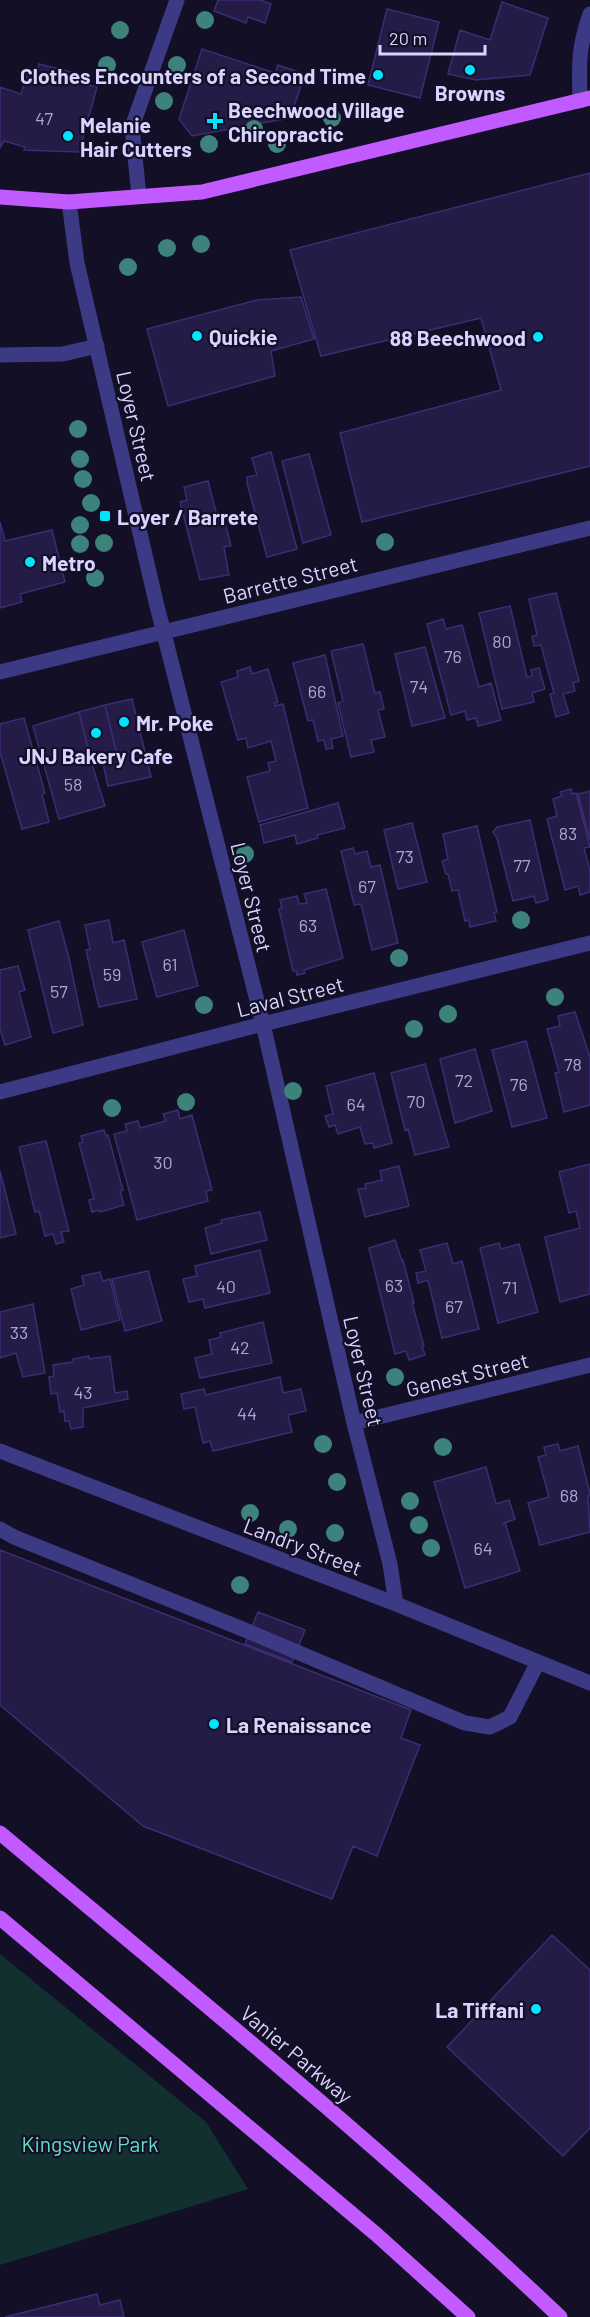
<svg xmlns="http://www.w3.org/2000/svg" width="590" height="2317" font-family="Barlow,sans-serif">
<rect width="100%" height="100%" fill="#130f26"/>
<!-- green -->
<path fill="#12302f" d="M0,1954L206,2122L248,2189L0,2265Z"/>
<!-- building -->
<path fill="#241b47" stroke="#3b2d73" stroke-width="1.5" d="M218,0H260L271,4L265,23L248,17L246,23L214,11Z
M502,2L548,18L530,75L476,80L448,74L460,30L490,40Z
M387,9L439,22L420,98L368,85Z
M202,49L275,73L278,65L305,74L290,118L192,136L179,119Z
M39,64L75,73L73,81L97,87L79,152L24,150L25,147L4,141L0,148V87L21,94L29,70L37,72Z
M590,173V466L362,522L340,433L501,390L481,318L321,356L290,250Z
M301,297L314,339L271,351L275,376L168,406L147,329L257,300Z
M271,452L297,549L267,557L247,483V477L257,475L252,458Z
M309,454L331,535L303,543L282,461Z
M208,481L218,520L224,519L231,546L224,547L229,575L200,580L180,502L187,500L184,487Z
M0,522L5,541L52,530L65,582L20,594L22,602L0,608Z
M556,593L579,681L573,683L575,691L563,694L569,713L556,717L550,694L554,693L541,645L534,646L532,636L537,635L529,599Z
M510,606L527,677L532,676L531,670L539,668L545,689L532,693L534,702L502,709L479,613Z
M443,619L446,629L462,625L479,687L491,683L501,720L478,726L476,718L467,720L465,711L451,715L427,624Z
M363,644L375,693L380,692L384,709L378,710L385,737L371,740L374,752L351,757L338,703L343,701L331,651Z
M425,647L445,718L412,726L395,654Z
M325,655L343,736L331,739L333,748L326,749L324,740L318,741L313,720L308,721L293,663Z
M250,667L252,674L268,669L278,702L275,703V706L283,704L308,808L259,822L247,777L270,771L268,763L276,761L271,741L248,748L246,738L238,740L221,682L238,677L237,671Z
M132,699L144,748L117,755L105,705Z
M105,705L117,755L91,761L79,712Z
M79,712L91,761L105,806L59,819L33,726Z
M24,718L45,793L42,794L49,822L22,829L0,752V724Z
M144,748L151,777L108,786L102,759Z
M571,789L572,794L576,793L590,847L584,848L590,871V892L580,895L578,886L565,890L547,819L557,816L553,799L562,796L560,792Z
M590,791V840L578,794Z
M338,803L345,828L317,835L318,838L297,844L295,835L264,843L260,825Z
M530,820L548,900L536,903L534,896L513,901L497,838L493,832L497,827Z
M412,823L427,882L398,889L384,830Z
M477,826L497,912L494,913L496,921L470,927L469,920L465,921L458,890L452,891L448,874H446L442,861L448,859L443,834Z
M353,848L355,854L367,851L371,867L380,865L398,943L372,950L361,904L354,905L341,851Z
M326,889L343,958L304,970L305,973L297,975L296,971H293L286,941L279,909L282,908L280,900L297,896L299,904L307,903L304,894Z
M109,920L113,943L124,940L137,999L99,1007L86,950L90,949L85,925Z
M59,921L69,958L83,1025L53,1033L28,930Z
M184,930L198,986L157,997L142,942Z
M18,966L25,990L19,992L31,1037L5,1045L0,1029V970Z
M575,1012L590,1057V1105L564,1112L555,1073L559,1072L547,1029L560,1026L558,1016Z
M526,1041L547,1118L512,1127L492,1050Z
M475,1049L492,1111L455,1123L440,1059Z
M425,1064L449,1147L415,1155L408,1129L405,1130L391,1073Z
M374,1073L392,1143L374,1148L373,1143L365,1144L360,1127L338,1134L335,1125L329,1127L325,1116L333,1114L326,1086Z
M178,1110L180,1119L192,1115L212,1190L206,1191L208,1201L137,1220L114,1134L127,1131L125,1124L138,1121L140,1128L166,1121L163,1114Z
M104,1130L106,1136L108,1135L123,1190L120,1191L124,1205L100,1212L99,1210L92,1212L89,1200L94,1199L79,1143L83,1142L81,1136Z
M46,1141L69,1231L61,1232L64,1242L56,1244L53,1234L45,1236L39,1211L35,1212L19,1147Z
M590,1164V1294L560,1302L545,1237L580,1228L576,1211L569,1213L559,1172Z
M399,1166L409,1206L365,1217L358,1189L366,1188L365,1184L382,1180L380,1171Z
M0,1171L16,1234L0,1238Z
M260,1212L267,1240L211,1254L205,1228L222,1223L221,1220Z
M395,1240L402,1261L403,1260L414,1303H412L424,1346H422L425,1355L409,1360L406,1351L395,1354L369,1248Z
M447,1243L453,1264L462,1261L479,1329L442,1338L428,1280L418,1283L416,1273L426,1271L420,1250Z
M499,1243L501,1249L519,1244L538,1312L498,1323L480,1248Z
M260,1250L270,1293L205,1308L203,1299L189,1302L183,1279L197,1276L195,1266Z
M148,1271L162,1321L125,1331L112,1279Z
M100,1272L103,1281L110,1279L120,1320L81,1330L71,1289L84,1285L82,1276Z
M33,1304L45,1373L23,1377L16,1353L0,1358V1312Z
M263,1322L272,1363L200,1378L195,1358L212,1354L209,1340L221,1337L220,1333Z
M89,1356V1359L110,1356L115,1393L127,1391L128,1399L83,1408V1427L71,1429L69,1421H65L64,1411L60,1412L57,1393L51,1394L49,1377L54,1376L53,1365L73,1362V1359Z
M280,1377L283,1393L301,1389L306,1411L288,1415L292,1432L213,1451L210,1441L203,1443L195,1407L184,1409L181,1394L204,1389L206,1395Z
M558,1444L560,1451L578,1446L590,1493L588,1498L590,1532L540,1545L528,1503L549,1497L538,1457L546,1455L544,1447Z
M486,1467L496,1504L509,1500L515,1519L502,1524L505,1523L520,1571L465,1588L434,1482Z
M0,1550L411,1710L401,1738L420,1745L377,1856L353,1846L332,1899L143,1826L0,1705Z
M258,1612L305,1630L292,1662L245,1644Z
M552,1935L590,1970V2128L563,2156L447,2047Z
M97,2294L100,2305L120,2300L124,2317H5Z"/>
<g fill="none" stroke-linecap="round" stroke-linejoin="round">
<!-- minor -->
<path stroke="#3d3a85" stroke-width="15" d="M580,101C579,65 578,48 590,14
M139,196L132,127L177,0
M69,202L77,263L156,602L263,1024L354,1423L390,1564L396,1604
M0,355L63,354L97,346
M0,672L590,528
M0,1092L263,1024L590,943
M354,1423L590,1365
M0,1451L396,1604L590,1683
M0,1529L14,1537L245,1630L465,1723L490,1727L510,1717L538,1662"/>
<!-- major -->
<path stroke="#c25bff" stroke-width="15" d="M0,197L69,202L202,192L590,98
M0,1833C189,1991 381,2147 560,2317
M0,1918L377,2235L468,2317"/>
</g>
<!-- trees -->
<g fill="#3d827b">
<circle cx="205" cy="20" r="9"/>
<circle cx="120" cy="30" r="9"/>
<circle cx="107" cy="65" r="9"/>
<circle cx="177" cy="65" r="9"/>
<circle cx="164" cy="101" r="9"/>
<circle cx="332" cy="118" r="9"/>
<circle cx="254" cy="129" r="9"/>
<circle cx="209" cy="144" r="9"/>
<circle cx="277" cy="144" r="9"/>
<circle cx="201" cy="244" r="9"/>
<circle cx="167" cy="248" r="9"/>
<circle cx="128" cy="267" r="9"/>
<circle cx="78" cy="429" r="9"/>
<circle cx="80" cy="459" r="9"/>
<circle cx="83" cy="479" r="9"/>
<circle cx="91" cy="503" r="9"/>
<circle cx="80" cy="525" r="9"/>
<circle cx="385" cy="542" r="9"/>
<circle cx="104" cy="543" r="9"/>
<circle cx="80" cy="544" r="9"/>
<circle cx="95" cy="578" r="9"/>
<circle cx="245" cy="854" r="9"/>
<circle cx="521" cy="920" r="9"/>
<circle cx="399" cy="958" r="9"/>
<circle cx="555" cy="997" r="9"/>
<circle cx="204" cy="1005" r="9"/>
<circle cx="448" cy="1014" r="9"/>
<circle cx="414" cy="1029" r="9"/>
<circle cx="293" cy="1091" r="9"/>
<circle cx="186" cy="1102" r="9"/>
<circle cx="112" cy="1108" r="9"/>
<circle cx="395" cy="1377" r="9"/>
<circle cx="323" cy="1444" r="9"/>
<circle cx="443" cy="1447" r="9"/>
<circle cx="337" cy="1482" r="9"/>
<circle cx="410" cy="1501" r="9"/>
<circle cx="250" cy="1513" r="9"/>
<circle cx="419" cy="1525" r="9"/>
<circle cx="288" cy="1529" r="9"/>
<circle cx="335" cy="1533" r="9"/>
<circle cx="431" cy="1548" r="9"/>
<circle cx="240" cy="1585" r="9"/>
</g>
<!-- markers -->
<g fill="#00e5ff" stroke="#130f26" stroke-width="2">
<circle cx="470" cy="70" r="6"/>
<circle cx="378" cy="75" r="6"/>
<path d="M212 112h6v6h6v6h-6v6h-6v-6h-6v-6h6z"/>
<circle cx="68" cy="136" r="6"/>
<circle cx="197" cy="336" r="6"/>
<circle cx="538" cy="337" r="6"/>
<rect x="99" y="510" width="12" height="12" rx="3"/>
<circle cx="30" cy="562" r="6"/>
<circle cx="124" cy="722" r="6"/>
<circle cx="96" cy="733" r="6"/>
<circle cx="214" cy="1724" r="6"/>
<circle cx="536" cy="2009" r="6"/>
</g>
<g text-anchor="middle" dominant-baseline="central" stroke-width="4.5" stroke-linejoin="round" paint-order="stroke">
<!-- number labels -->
<g font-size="18" fill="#aca6d1">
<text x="44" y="118">47</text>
<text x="502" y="641">80</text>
<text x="453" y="656">76</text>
<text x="419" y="686">74</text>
<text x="317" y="691">66</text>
<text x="73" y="784">58</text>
<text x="568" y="833">83</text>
<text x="405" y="856">73</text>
<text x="522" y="865">77</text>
<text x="367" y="886">67</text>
<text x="308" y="925">63</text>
<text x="170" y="964">61</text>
<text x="112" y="974">59</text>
<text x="59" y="991">57</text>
<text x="573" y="1064">78</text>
<text x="464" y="1080">72</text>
<text x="519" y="1084">76</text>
<text x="416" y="1101">70</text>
<text x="356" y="1104">64</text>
<text x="163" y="1162">30</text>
<text x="394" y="1285">63</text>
<text x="226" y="1286">40</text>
<text x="510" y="1287">71</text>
<text x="454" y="1306">67</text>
<text x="19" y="1332">33</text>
<text x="240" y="1347">42</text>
<text x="83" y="1392">43</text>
<text x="247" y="1413">44</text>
<text x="569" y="1495">68</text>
<text x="483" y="1548">64</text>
</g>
<!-- poi labels -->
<g font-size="21" font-weight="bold" fill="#d9d4ff" stroke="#130f26" text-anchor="start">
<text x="366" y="75" text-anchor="end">Clothes Encounters of a Second Time</text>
<text x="470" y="92" text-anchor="middle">Browns</text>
<text x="228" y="109">Beechwood Village<tspan x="228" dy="24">Chiropractic</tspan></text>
<text x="80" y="124">Melanie<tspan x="80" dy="24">Hair Cutters</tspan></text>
<text x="209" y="336">Quickie</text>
<text x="526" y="337" text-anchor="end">88 Beechwood</text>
<text x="117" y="516">Loyer / Barrete</text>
<text x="42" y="562">Metro</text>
<text x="136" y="722">Mr. Poke</text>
<text x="96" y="755" text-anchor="middle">JNJ Bakery Cafe</text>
<text x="226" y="1724">La Renaissance</text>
<text x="524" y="2009" text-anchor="end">La Tiffani</text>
</g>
<!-- street labels -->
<g font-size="21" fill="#d9d4ff" stroke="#130f26">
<text transform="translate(137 426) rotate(77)">Loyer Street</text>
<text transform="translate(290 579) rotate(-14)">Barrette Street</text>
<text transform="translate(252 897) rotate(76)">Loyer Street</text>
<text transform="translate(290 996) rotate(-14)">Laval Street</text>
<text transform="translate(364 1371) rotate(77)">Loyer Street</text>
<text transform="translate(467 1374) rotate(-14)">Genest Street</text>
<text transform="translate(303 1546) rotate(21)">Landry Street</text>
<text transform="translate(297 2054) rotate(40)">Vanier Parkway</text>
</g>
<!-- park labels -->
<g font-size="21" fill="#5fe0c0" stroke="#130f26">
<text x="90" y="2143">Kingsview Park</text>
</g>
</g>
<!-- scale -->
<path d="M380 45v9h105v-9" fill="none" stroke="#d9d4ff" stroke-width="3"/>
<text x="389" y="45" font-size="18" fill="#d9d4ff" stroke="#130f26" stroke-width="4.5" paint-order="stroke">20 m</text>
</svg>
